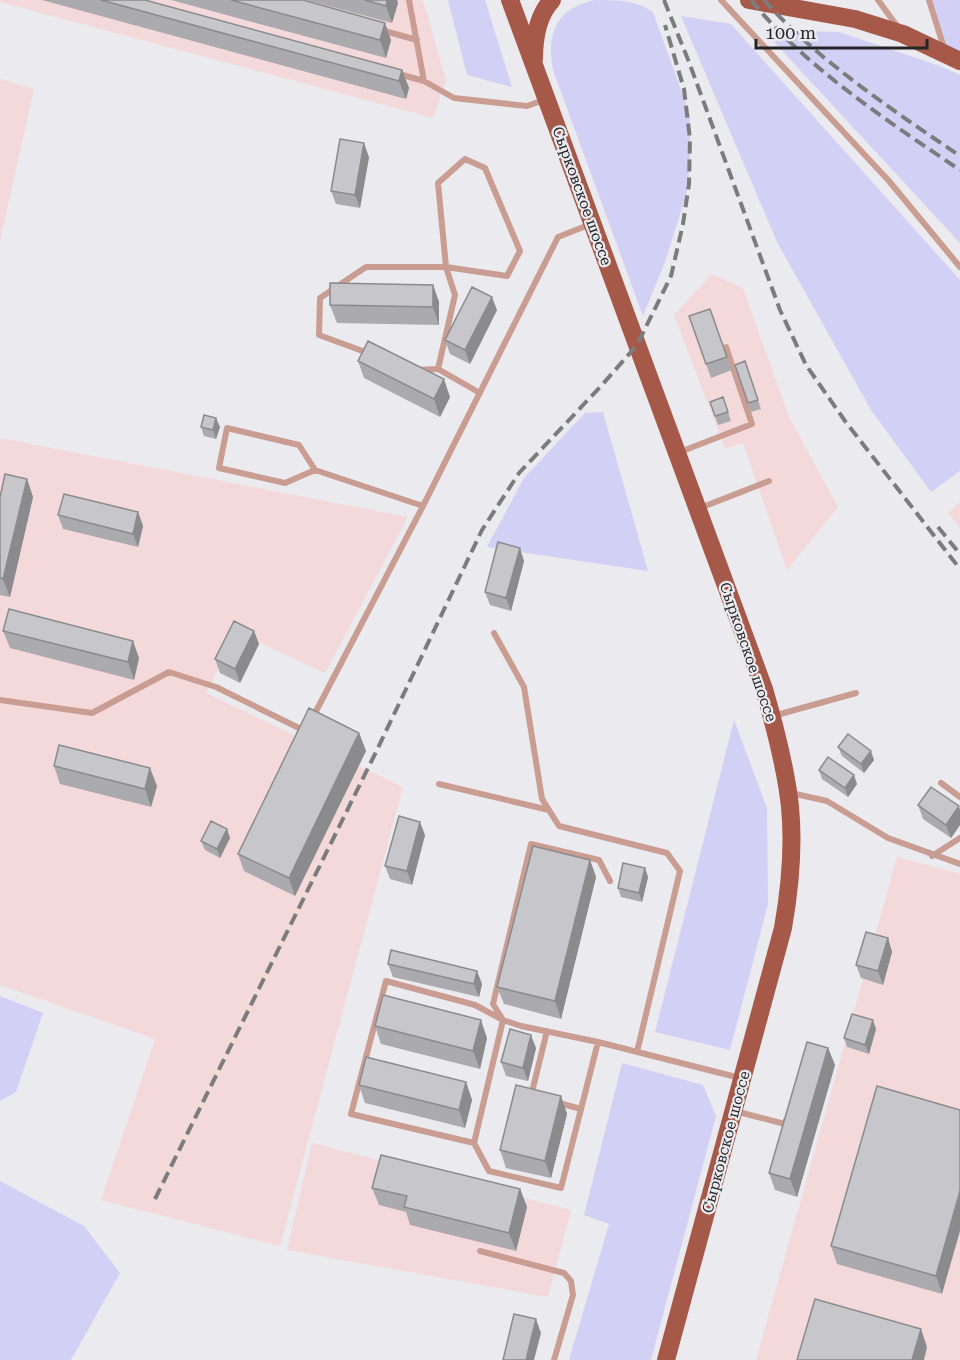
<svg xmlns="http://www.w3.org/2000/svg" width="960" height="1360" font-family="'Roboto Serif',serif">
<rect width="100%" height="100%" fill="#eaeaef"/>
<!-- industrial -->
<path fill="#f4d9db" d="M0,0H423L446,80L433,118L0,2Z
M0,79L34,89L0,241Z
M712,274L743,288L789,417L838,507L787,570L743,443L725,448L674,315Z
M0,438L408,517L325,673L237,632L206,693L403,787L280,1246L101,1200L155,1039L0,985Z
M960,502V528L948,513Z
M897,857L960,874V1360H756Z
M312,1143L571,1210L548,1297L287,1250Z"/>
<!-- green -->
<path fill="#d3d0f5" d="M448,0H485L512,87L467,75Z
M595,0C615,0 637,0 653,12L690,115V157L687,192L665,262L643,316L553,70C546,33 557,8 595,0Z
M929,0H960V61L946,55Z
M681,16L731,24L960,280V471L931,492L871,410L777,242Z
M763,30L839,32L937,65L960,75V243Z
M603,412L648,571L487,547L524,478L585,413Z
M734,720L767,808L768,904L730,1050L655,1032Z
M0,996L43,1013L16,1092L0,1101Z
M622,1063L703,1085L716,1116L651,1360H569L609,1224L584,1215Z
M0,1181L84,1226L120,1273L71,1360H0Z"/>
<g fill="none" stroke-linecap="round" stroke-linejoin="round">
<!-- lane -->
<path stroke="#ca9d93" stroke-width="6" d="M409,0L424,81
M721,0L889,181L960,267
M878,0L897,26
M929,0L944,48
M381,30L417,40
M399,74L424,81L454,98L527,106L544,100
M368,353L319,335L320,298L366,267H446L507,276L520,251L485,168L465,159L438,183L446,267L455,295L438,369L480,393
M417,370L438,369
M680,452L752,424L726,347
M315,470L285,483L219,468L227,428L299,445L315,470L423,506
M700,508L769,481
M494,633L524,687L542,799L559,826L667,853L680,871L637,1052
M0,700L92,713L169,672L216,687L305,731
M773,716L856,693
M313,717L423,506L558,237L591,224
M941,783L960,797
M439,784L549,810
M791,793L827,801L888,838L960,864
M932,856L960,838
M610,881L599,860L531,844L493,1004L503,1020L474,1143L351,1114L386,981L475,1005L503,1020L521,1026L598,1042L740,1078
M531,1096L547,1031
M559,1103L581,1109
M735,1111L785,1124L786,1120
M474,1143L489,1171L561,1188L598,1042
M480,1251L564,1273L571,1281L573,1295L554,1360"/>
<!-- primary -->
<path stroke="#a75949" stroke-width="18" d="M510,0L764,689C775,727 786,768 790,807C794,848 790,888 783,928L666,1360
M749,0L855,19L903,34L960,61
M534,59C534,39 538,15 552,0"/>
<!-- rail -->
<path stroke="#7c7c7f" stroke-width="4" stroke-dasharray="12 6" stroke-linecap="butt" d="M664,0L689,62L780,310L806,365L845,421L960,569
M751,0C805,67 889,122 960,170
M764,0C817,60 894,111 960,156
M938,527L960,554
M155,1199L375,754L482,530L519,473L602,385L637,345L671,276L683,224L689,184L690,139L684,89L665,25"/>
</g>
<!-- wall -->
<path fill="#aaaaaf" d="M42,0H145L402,70L409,88L406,99Z
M171,0H303L391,40L386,58Z
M306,0H397L398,3L392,23Z
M369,157L360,208L336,204L331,191Z
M433,285L439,302V325L337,323L330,305Z
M710,309L732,370L711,378L689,316Z
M497,310L470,364L450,354L445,340Z
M358,361L450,397L440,417L364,378Z
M745,361L761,409L751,412L735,365Z
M723,397L731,421L718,425L710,402Z
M201,427H220L216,439L204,436Z
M27,479L33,497L10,597L0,595V497Z
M138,512L143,526L138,547L63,529L58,515Z
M524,561L511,611L490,605L485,592Z
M3,631L139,658L134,680L10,648Z
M254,631L259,644L240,683L220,673L215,659Z
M359,733L366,751L295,896L244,871L238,854Z
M838,747L874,760L864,773L842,756Z
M54,766L157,786L151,807L60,784Z
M819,770L857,784L848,797L822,779Z
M918,805L960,810V825L951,838L923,819Z
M227,829L230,838L220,858L205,850L201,841Z
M425,835L412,885L390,879L385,866Z
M590,860L596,877L561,1019L504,1004L497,987Z
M645,868L648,877L642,902L621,897L618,888Z
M888,938L892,952L883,985L861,978L856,965Z
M388,964L477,971L482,984L479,997L393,977Z
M375,1026L487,1038L480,1069L381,1044Z
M876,1029L869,1054L847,1047L844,1038Z
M536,1048L528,1081L506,1076L501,1062Z
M828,1048L835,1065L797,1197L775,1190L769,1173Z
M466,1082L472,1100L465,1128L365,1103L359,1085Z
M877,1086L942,1294L837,1264L831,1246Z
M561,1096L567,1114L551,1178L506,1168L500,1150Z
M372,1188L520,1189L527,1207L516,1251L410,1225L406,1212L379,1205Z"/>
<!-- shaded-wall -->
<path fill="#8b8b8e" d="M387,0H397L398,3L392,23L386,6Z
M385,23L391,40L386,58L380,40Z
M402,70L409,88L406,99L399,81Z
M364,143L369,157L360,208L355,195Z
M433,285L439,302V325L433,307Z
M492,297L497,310L470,364L465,350Z
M444,379L450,397L440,417L434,399Z
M216,418L220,427L216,439L213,430Z
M27,479L33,497L10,597L3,579Z
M138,512L143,526L138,547L133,534Z
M520,548L524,561L511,611L506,598Z
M254,631L259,644L240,683L235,669Z
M133,641L139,658L134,680L128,662Z
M359,733L366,751L295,896L289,878Z
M871,751L874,760L864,773L861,764Z
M150,768L157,786L151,807L145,789Z
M854,775L857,784L848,797L845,788Z
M959,806L960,810V825L951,838L946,825Z
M420,822L425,835L412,885L407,871Z
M227,829L230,838L220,858L217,849Z
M590,860L596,877L561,1019L555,1001Z
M645,868L648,877L642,902L639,893Z
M888,938L892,952L883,985L878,971Z
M477,971L482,984L479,997L474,984Z
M481,1020L487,1038L480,1069L473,1051Z
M873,1020L876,1029L869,1054L865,1045Z
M531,1035L536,1048L528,1081L523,1068Z
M828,1048L835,1065L797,1197L790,1179Z
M466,1082L472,1100L465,1128L459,1110Z
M561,1096L567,1114L551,1178L545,1161Z
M520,1189L527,1207L516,1251L509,1233Z
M960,1191V1231L942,1294L936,1276Z
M536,1319L541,1333L534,1360H526Z
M921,1329L927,1347L924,1360H912Z"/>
<!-- building -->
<path fill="#c6c6cb" stroke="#8b8b8e" stroke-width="1.5" d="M101,0H145L402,70L399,81Z
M231,0H303L385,23L380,40Z
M365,0H387L386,6Z
M340,139L364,143L355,195L331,191Z
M330,283L433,285V307L330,305Z
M472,287L492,297L465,350L445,340Z
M710,309L727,357L706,364L689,316Z
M368,341L444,379L434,399L358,361Z
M745,361L758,400L748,403L735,365Z
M723,397L728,412L715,416L710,402Z
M204,415L216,418L213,430L201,427Z
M5,474L27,479L3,579L0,578V497Z
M64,494L138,512L133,534L58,515Z
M498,542L520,548L506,598L485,592Z
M9,609L133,641L128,662L3,631Z
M234,621L254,631L235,669L215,659Z
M309,708L359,733L289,878L238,854Z
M848,734L871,751L861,764L838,747Z
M59,745L150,768L145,789L54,766Z
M828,757L854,775L845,788L819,770Z
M931,787L959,806L946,825L918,805Z
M399,816L420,822L407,871L385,866Z
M211,821L227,829L217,849L201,841Z
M533,846L590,860L555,1001L497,987Z
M623,863L645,868L639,893L618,888Z
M866,932L888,938L878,971L856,965Z
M391,950L477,971L474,984L388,964Z
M383,995L481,1020L473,1051L375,1026Z
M852,1014L873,1020L865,1045L844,1038Z
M510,1029L531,1035L523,1068L501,1062Z
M807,1042L828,1048L790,1179L769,1173Z
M366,1057L466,1082L459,1110L359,1085Z
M516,1085L561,1096L545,1161L500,1150Z
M877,1086L960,1110V1191L936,1276L831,1246Z
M381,1155L520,1189L509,1233L404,1207L407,1196L372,1188Z
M815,1299L921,1329L912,1360H797Z
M514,1314L536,1319L526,1360H503Z"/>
<g text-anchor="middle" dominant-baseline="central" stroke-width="4.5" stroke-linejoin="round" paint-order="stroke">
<!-- street labels -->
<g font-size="15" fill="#252527" stroke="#eaeaef">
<text transform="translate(582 196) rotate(70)">Сырковское шоссе</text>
<text transform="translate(748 652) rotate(71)">Сырковское шоссе</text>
<text transform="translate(726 1142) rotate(-75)">Сырковское шоссе</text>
</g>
</g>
<!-- scale -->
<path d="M756 39v9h171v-9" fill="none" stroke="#252527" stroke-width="3"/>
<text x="765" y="39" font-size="18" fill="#252527" stroke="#eaeaef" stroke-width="4.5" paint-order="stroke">100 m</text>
</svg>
